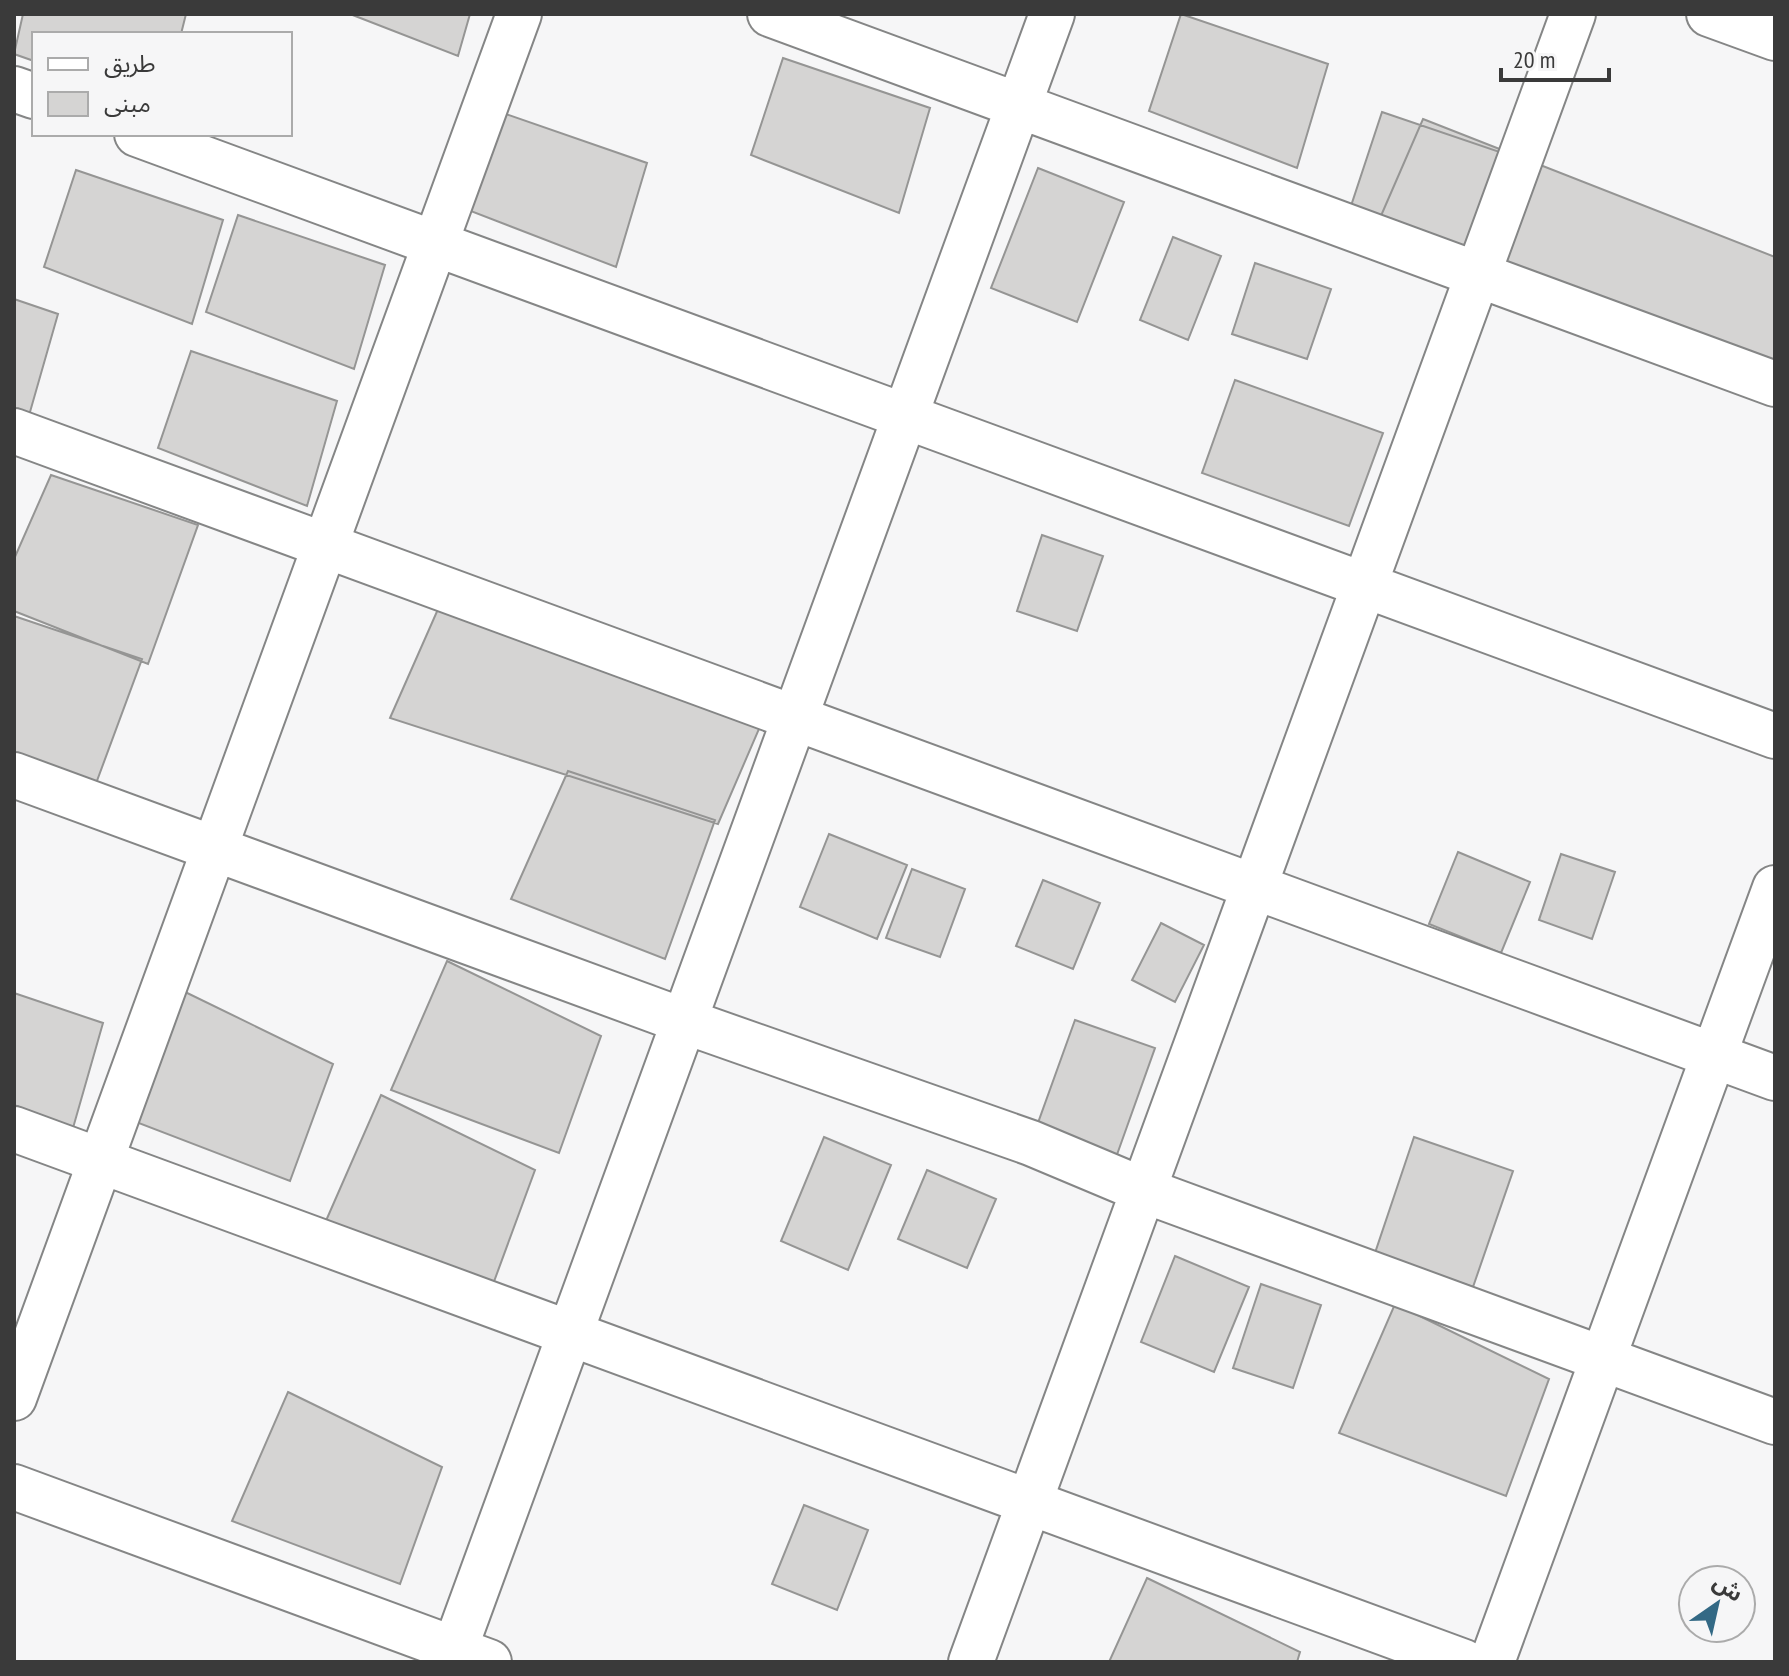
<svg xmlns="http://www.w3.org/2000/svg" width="1789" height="1676" font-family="'PT Sans Narrow','Noto Sans Arabic',sans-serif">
<rect width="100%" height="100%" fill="#f6f6f7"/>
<!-- building -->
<path fill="#d5d4d3" stroke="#959594" stroke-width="2" d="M23,14H186L181,34H34V61L14,54Z
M350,14H470L458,56Z
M1181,14L1328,64L1297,168L1149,111Z
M783,58L930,108L899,213L751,155Z
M500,112L647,163L616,267L468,210Z
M1382,112L1529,162L1498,267L1350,209Z
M1423,119L1775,257V385L1367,248Z
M1038,168L1124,202L1077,322L991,288Z
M76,170L223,220L192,324L44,267Z
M238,215L385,265L354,369L206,312Z
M1173,237L1221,256L1188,340L1140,320Z
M1255,263L1331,289L1307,359L1232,334Z
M14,299L58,314L28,419L14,413Z
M191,351L337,401L307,506L158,448Z
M1235,380L1383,433L1349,526L1202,473Z
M51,475L198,525L148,664L14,611V559Z
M1042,535L1103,556L1077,631L1017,611Z
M446,591L768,708L718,824L390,718Z
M14,616L142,659L91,797L14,767Z
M568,771L715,820L665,959L511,899Z
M829,834L907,865L877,939L800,907Z
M1458,852L1530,882L1501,953L1429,924Z
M1561,854L1615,872L1592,939L1539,920Z
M912,869L965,889L940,957L886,938Z
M1043,880L1100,903L1073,969L1016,946Z
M1161,923L1204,945L1175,1002L1132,980Z
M447,961L601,1036L559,1153L391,1090Z
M179,989L333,1064L290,1181L123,1117Z
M14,993L103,1023L73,1128L14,1105Z
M1075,1020L1155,1048L1114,1163L1034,1134Z
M381,1095L535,1170L492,1287L325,1223Z
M824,1137L891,1165L848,1270L781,1241Z
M1414,1137L1513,1171L1473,1287L1375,1253Z
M927,1170L996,1199L967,1268L898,1239Z
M1175,1256L1249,1287L1214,1372L1141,1342Z
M1261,1284L1321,1305L1293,1388L1233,1368Z
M1395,1304L1549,1379L1506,1496L1339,1433Z
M288,1392L442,1467L400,1584L232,1521Z
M804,1505L868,1530L837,1610L772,1584Z
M1147,1578L1300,1652L1297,1662H1109Z"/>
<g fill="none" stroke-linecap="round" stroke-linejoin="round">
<!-- minor casing -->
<g stroke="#858686" stroke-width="48">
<path id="minor" d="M770,14L1775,384
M1709,14L1775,38
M14,89L34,96
M137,134L1775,736
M14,431L1775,1078
M14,775L684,1021L1031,1143L1143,1190L1775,1422
M14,1129L1464,1662
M14,1398L519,14
M14,1487L489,1662
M450,1662L1052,14
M971,1662L1573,14
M1492,1662L1775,888"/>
</g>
<!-- minor -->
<use href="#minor" stroke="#fff" stroke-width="44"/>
</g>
<!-- border -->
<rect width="1789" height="1676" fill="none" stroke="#3a3a3a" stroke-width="32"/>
<!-- legend -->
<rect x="32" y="32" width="260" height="104" fill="#f6f6f7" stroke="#ababab" stroke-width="2"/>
<rect x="48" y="58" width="40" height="12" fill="#ffffff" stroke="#ababab" stroke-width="2"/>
<text x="104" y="72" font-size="24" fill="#3a3a3a">طريق</text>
<rect x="48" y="92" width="40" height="24" fill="#d5d4d3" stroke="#ababab" stroke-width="2"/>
<text x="104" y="112" font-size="24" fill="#3a3a3a">مبنى</text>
<!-- north arrow -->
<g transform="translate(1717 1604) rotate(34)"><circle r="38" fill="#f6f6f7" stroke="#ababab" stroke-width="2"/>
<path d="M0-6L14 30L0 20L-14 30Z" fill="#336985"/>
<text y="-12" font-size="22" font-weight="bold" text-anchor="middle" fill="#3a3a3a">ش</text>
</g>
<!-- scale -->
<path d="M1501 68v12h108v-12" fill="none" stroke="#3a3a3a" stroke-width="4"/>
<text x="1513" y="68" font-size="24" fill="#3a3a3a" stroke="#f6f6f7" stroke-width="6" paint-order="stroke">20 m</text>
</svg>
